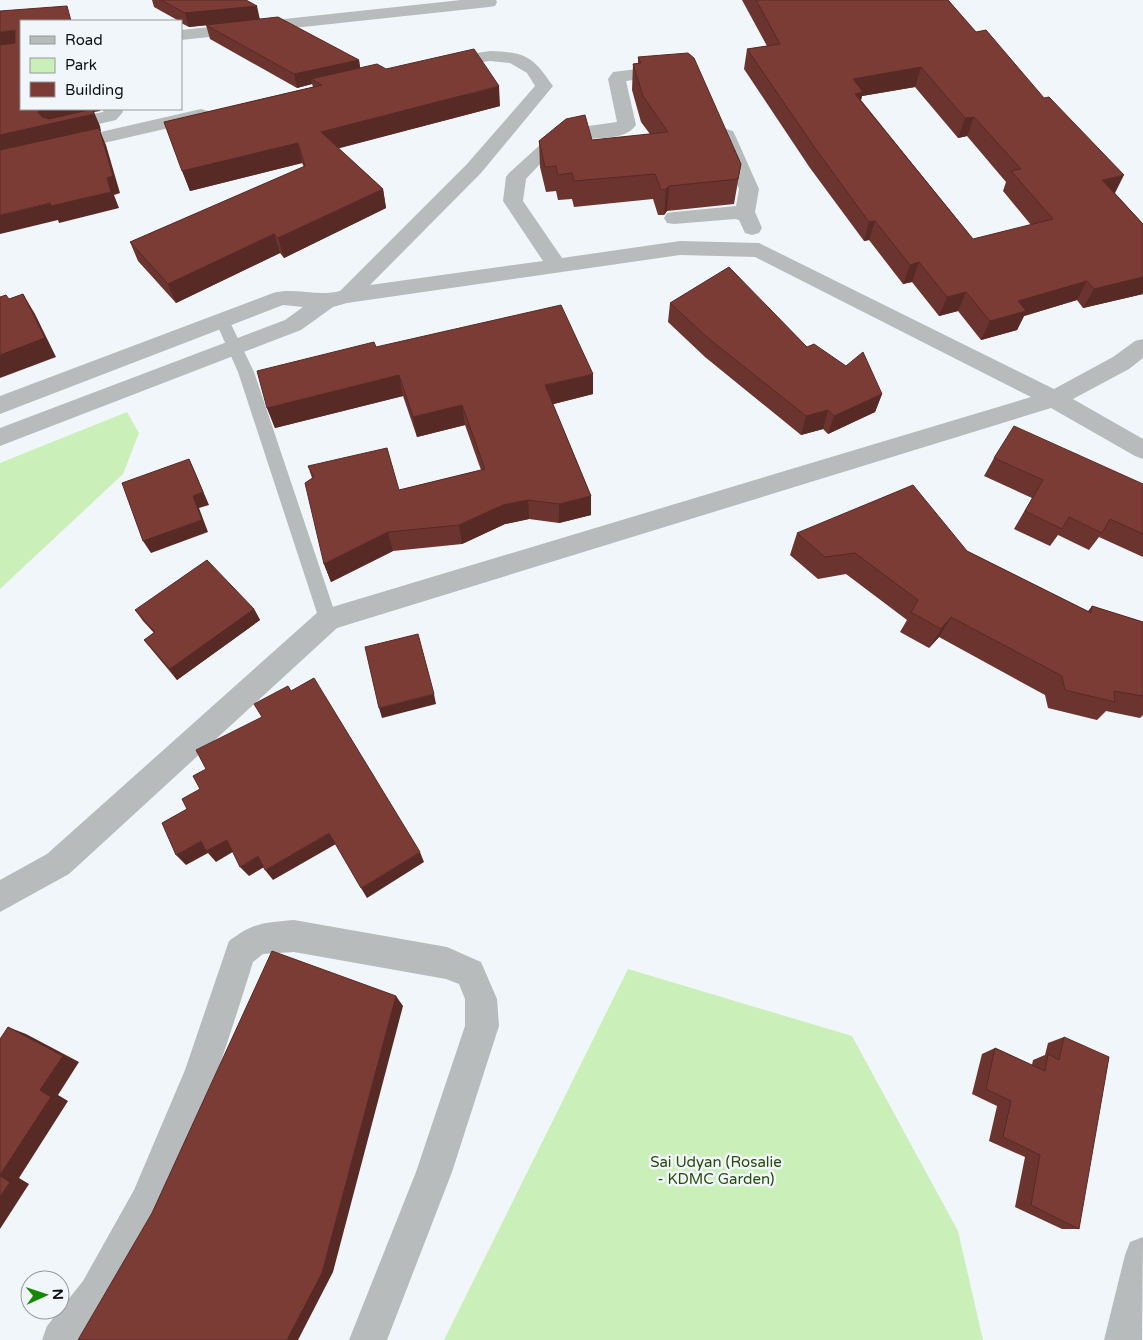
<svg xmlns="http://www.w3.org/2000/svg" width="1143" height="1340" font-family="'Varela Round',sans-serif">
<rect width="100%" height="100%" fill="#f1f6fb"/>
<!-- green -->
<path fill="#caefb8" d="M127,412L139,433L123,474L0,589V463Z
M628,969L852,1036L958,1231L983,1340H444Z"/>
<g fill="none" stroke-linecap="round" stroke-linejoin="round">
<!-- service -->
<path fill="#b8bbbc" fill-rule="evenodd" d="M222,315L227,316L229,320L254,372L337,619L334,624L328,627L322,624L319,619L238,372L215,320L217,316Z"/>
<!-- minor -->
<path fill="#b8bbbc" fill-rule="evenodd" d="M461,0H496L497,2L495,6L489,7L181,40V30Z
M490,51C527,52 533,57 553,86L481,173L370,285L543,261L503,201L506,177L509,173L552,134L567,129L617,122L608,79L613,72L670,65L676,66L679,70L676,74L626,81L636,125C624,143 588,136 570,141C558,143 535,170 526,179L523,201L562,258L680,241L759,243L1054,389L1113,357L1135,341L1143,339V358L1129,369L1073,399L1143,439V459L1135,456L1051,408L337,628L69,874L0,912V880L47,854L319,611L1031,397L755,257L680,255L347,303L333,307L301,330L0,446V428L285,320L303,307L283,305L0,414V396L273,293C295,287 317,297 340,291L467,164L535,86L527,73L510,63L490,61L443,68L437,67L434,63L437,59Z
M104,109H122L123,112L116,120L60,133L53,131L51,127L53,123L103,112Z
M201,109L208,111L210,115L208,119L0,167V155Z
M726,129L733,131L735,135L759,189L755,212L762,228L759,233L752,235L745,233L739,220L735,219L674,224L667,223L664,218L667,213L674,212L736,206L739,189L717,135L719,131Z
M294,920L447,947L481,962L497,999L499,1026L452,1172L387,1340H349L416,1172L465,1026V999L459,984L446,979L294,952L263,954L253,962C212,1093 168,1229 85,1340H42L47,1326L83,1281L134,1190L185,1070L229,941C255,922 263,923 294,920Z
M1143,1237L1142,1340H1104L1125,1255L1130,1242Z"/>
</g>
<!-- wall -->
<path fill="#6b342e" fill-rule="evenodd" d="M152,0H246L260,19L359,60L360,68L386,69L500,106L338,148L383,189L386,208L284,258L280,253L176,303L138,261L130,242L304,167L302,163L190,191L164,122L313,87L312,84L297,88L210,39L206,25L189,27L181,23V21H179L154,7Z
M742,0H948L1115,193L1143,224V294L1083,308L1077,300L1024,316L1017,330L981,340L958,311L939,316L912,282L903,284L869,240L864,241L810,168L744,69L747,49L767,46ZM915,87L958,138L967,136L1006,182L1003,191L1031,225L973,239L861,100L862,96Z
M638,57L741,164L734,204L667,211L664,215H658L653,199L574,207L572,199L558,200L556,191L546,192L540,167L539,141L592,140L650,134L641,122L632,90L633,64L638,63Z
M670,303L807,347L882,394L875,412L828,434L823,429L801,435L705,357L668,322Z
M376,347L593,394L553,404L591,496V515L559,523L529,519L505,524L462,544L393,551L331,582L324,564L312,478L308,466L399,490L481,470L465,425L417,437L403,396L275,428L267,408Z
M994,458L1143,484V557L1099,537L1089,550L1058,535L1050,546L1014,529L1032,498L984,476Z
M797,533L967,551L1088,611L1092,606L1143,622V715L1140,718L1106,711L1097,720L1048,708L1045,695L939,637L929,648L900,632L907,620L846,574L818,579L790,555Z
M254,609L260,620L177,680L152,650L144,640L154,633L143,621L135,610Z
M1064,1037L1079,1229H1062L1015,1207L1025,1157L989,1141L997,1106L972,1094L982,1054L995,1048L1032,1065L1033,1060L1045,1055L1048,1043Z"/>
<!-- shaded-wall -->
<path fill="#572a26" d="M257,6L260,20L189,27L185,13Z
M15,30L21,44L0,50V32Z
M359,60L361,74L311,79L312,84L297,88L294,74Z
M921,67L915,87L862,96L858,112L853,79Z
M499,86L500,106L325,152L321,132Z
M40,109H100V111L94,112L100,126L101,131H100L106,145L120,193L114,195L119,208L59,223L58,220L0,234V215L50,203L111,192L0,153V135L38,112Z
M974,117L967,136L958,138L965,118Z
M298,143L302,163L190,191L182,171Z
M1124,175L1114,195L1102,180Z
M669,186L667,211L664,215L666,189Z
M383,189L386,208L284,258L278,238Z
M875,221L869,240L864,241L869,222Z
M274,234L280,253L176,303L168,284Z
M919,262L912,282L903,284L910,265Z
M1143,277V294L1083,308L1094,289Z
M1087,281L1077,300L1024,316L1017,330L981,340L990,321L1018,301Z
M966,292L958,311L939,316L947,297Z
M23,294L35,314L56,357L0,378V355Z
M593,374V394L546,406L545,385Z
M399,375L403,396L275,428L267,408Z
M882,394L875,412L828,434L834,416Z
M462,405L465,425L417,437L413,417Z
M828,410L823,429L801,435L806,416Z
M189,459L195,472L209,505L199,508L208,532L151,553L143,541L193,496Z
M591,496V515L559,523V504Z
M528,500L529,519L505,524L462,544L459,525L503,505Z
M388,532L393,551L331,582L324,564Z
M254,609L260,620L177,680L170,669Z
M951,617L939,637L929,648L941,629Z
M434,694L436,704L382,718L379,708Z
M329,833L336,844L273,880L265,870Z
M227,840L236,850L216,862L208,853L186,865L176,855L201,841Z
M420,852L424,862L367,898L361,888Z
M258,856L266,866L249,876L240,867Z
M396,996L403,1006L333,1272L298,1340H287Z
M8,1027L26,1034L79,1062L58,1095L68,1101L19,1178L29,1184L0,1229V1175L40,1090Z"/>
<!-- building -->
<path fill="#7c3c36" stroke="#572a26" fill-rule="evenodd" d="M161,0H246L257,6L185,13Z
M756,0H948L976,32L986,30L1044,98L1049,97L1124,175L1102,180L1143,224V277L1094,289L1087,281L1018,301L1026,311L990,321L966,292L947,297L919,262L910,265L875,221L869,222L815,148L747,49L780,44ZM921,67L965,118L974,117L1021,169L1011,171L1053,219L973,239L855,94L863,92L853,79Z
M67,6L71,21H21V109H40L38,112L42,117L49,119L93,109L94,114L0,135V45L15,43V30L0,32V11Z
M278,17L359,60L294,74L206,25Z
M474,49L499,86L321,132L383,189L278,238L274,234L168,284L130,242L305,166L298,143L182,171L164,122L322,85L311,79L377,64L386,69Z
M688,53L694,58L741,164L738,179L669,186L666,189L661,190L655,174L574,181L572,173L558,175L556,166L545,167L539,141L566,119L585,115L592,140L668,132L643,96L633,64L641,63L638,57Z
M99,128L113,176L107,178L111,192L51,206L50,203L0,215V150Z
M729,267L807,347L814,344L846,366L863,352L882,394L834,416L828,410L806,416L708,338L670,303Z
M23,294L45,338L0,355V297L6,295L9,299Z
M561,305L593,374L545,385L591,496L559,504L528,500L503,505L459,525L388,532L324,564L305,483L314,477L308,466L387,448L399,490L485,469L462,405L413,417L399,375L267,408L257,371L374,342L376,347Z
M1014,426L1143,484V534L1110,519L1102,533L1069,517L1062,529L1025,511L1043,480L994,458Z
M189,459L203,492L193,496L202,520L143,541L122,483Z
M913,485L967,551L1091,613L1092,606L1143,622V696L1114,691L1115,702L1065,690L1062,676L951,617L941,629L911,612L918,600L855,553L825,557L797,533Z
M207,560L254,609L170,669L144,640L155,632L135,610Z
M418,634L434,694L379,708L365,647Z
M314,678L420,852L361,888L329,833L265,870L258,856L240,867L227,840L206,851L201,841L176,855L162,823L187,809L182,799L200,789L193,776L206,769L196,750L262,717L254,704L288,686L291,691Z
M272,951L396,996L322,1273L287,1340H78L152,1213Z
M8,1027L63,1056L40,1090L51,1097L0,1175V1039Z
M1064,1037L1109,1057L1079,1229L1031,1205L1040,1155L1003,1137L1011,1101L986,1089L995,1048L1045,1071L1048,1054L1059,1060Z
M0,1176L10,1182L0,1197Z"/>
<g text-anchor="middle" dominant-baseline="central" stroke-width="5" stroke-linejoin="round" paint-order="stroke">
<!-- near-park labels -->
<g font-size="15" fill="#274b0d" stroke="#f1f6fb">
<text x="716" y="1162">Sai Udyan (Rosalie<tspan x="716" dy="17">- KDMC Garden)</tspan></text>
</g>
</g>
<!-- legend -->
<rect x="20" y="20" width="162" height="90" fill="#f1f6fb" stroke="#969a9d"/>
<rect x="30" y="36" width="25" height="8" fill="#b8bbbc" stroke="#969a9d"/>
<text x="65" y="45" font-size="15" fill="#0e0f11">Road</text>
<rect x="30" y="58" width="25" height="15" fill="#caefb8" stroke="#969a9d"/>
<text x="65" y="70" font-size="15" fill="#0e0f11">Park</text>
<rect x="30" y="82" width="25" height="15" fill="#7c3c36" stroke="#969a9d"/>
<text x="65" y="95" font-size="15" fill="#0e0f11">Building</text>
<!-- north arrow -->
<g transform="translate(45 1295) rotate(87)"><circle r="24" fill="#f1f6fb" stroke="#969a9d"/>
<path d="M0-4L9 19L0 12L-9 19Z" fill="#178804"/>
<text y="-8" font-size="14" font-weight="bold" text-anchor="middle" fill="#0e0f11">N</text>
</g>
</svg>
